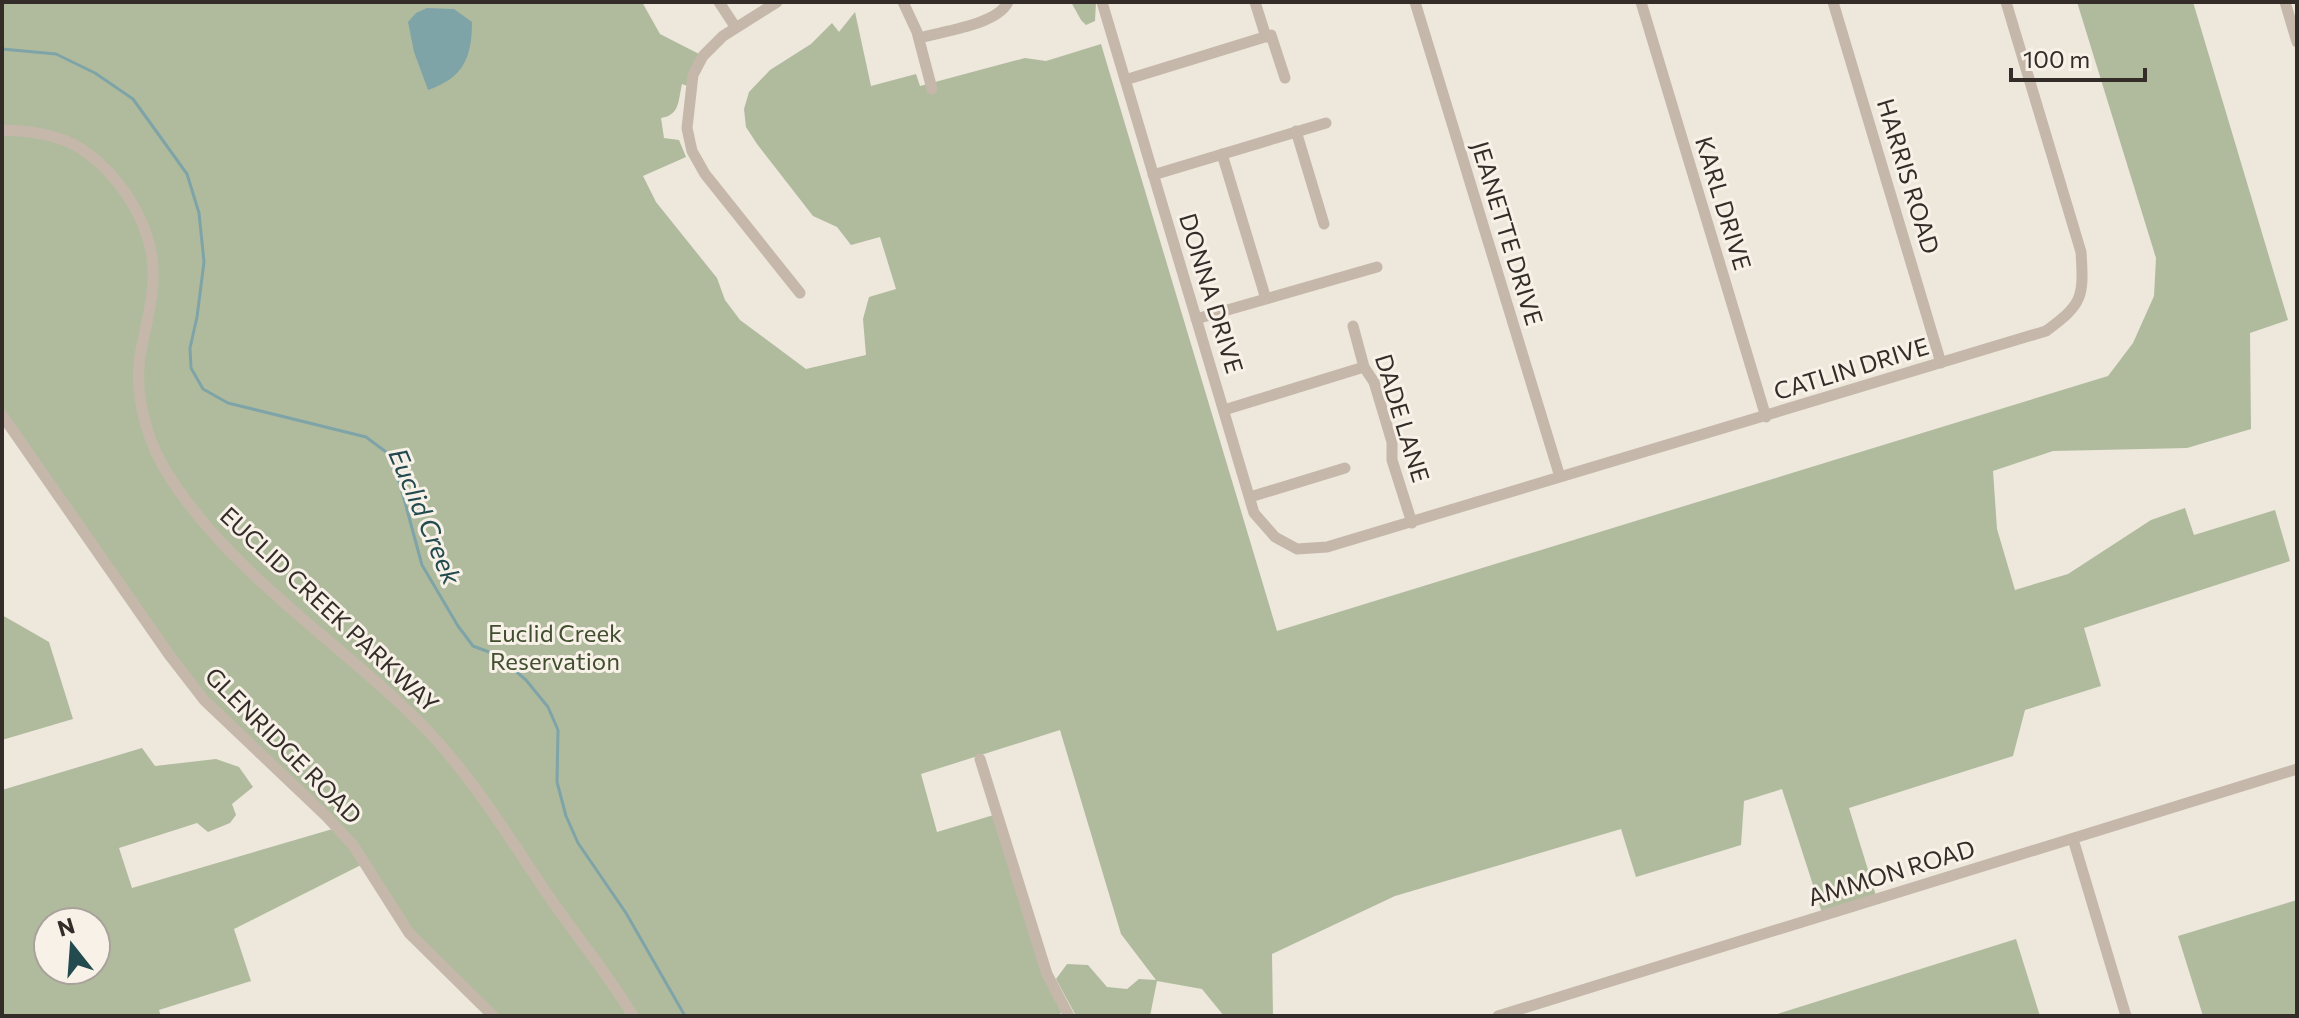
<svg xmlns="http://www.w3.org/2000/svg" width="2299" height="1018" font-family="Commissioner,sans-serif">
<rect width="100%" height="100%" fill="#eee7dc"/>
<!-- green -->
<path fill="#b0bb9e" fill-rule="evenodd" d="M2,2H642L660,34L703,56L690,87L682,84C678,101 680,115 661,118L664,138L679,140L686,157L643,176L656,202L717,278L725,300L740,320L806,369L866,355L863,319L869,297L896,289L880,237L851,245L837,227L813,216L757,144L746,127L744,109L749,92L770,70L811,44L832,23L839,32L855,12L871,86L916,74L920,86L1025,58L1046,61L1101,44L1277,631L2108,376L2133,343L2154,296L2156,258L2077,2H2193L2288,320L2250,333L2251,429L2187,448L2053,451L1993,471L1997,529L2015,590L2068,574L2151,520L2185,508L2194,535L2275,510L2290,561L2084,628L2101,686L2025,710L2013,756L1849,808L1877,899L1823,916L1782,789L1744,801L1741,845L1636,877L1621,829L1395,896L1272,954L1273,1016H1224L1202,989L1157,981L1150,1016H1076L1056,979L1067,964L1088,965L1107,987L1127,989L1139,979L1156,980L1121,934L1060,730L921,774L937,832L997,814L1047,973L1066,1011L1055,1016H487L421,945L365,863L234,929L251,981L159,1010L161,1016H2V790L142,748L155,766L216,759L239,767L253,787L232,804L236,815L230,823L208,832L197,823L119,848L132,888L336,828L204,700L2,416ZM48,922H96V970H48Z
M1071,2H1096L1095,21L1086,25L1081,20Z
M2,615L49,642L73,719L2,740Z
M2297,900V1016H2203L2178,936Z
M2016,939L2040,1016H1771Z"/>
<!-- water -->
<path fill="#7fa4a8" d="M427,8L454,9L472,22C472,58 463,78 428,90L414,52L408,22L416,13Z"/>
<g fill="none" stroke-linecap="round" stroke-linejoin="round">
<!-- stream -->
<path stroke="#7fa4a8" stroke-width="3" d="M2,49L56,54L95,73L133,99L187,174L199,213L204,262L197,317L190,348L191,368L203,389L228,403L366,437L386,452L400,484L422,565L458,626L473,646L497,655L526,680L548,707L558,730L557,782L566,816L578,843L626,913L685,1016"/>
<!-- minor -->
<path stroke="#c5b8aa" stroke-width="11" d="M719,2L736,28
M777,2L723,36L703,56L693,75L687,128L692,151L705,174L800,293
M903,2L917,32L932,89
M1102,2L1254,513L1275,537L1297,549L1327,547L2046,331C2083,304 2084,297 2081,252L2006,2
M1255,2L1266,37
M1415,2L1560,477
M1641,2L1766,417
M1833,2L1941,363
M2285,2L2297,42
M919,38C943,31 997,25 1008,2
M1125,80L1271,35L1285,78
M2,130C30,131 59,134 83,150C123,178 155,229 153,278C153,304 144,331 140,356C134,399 148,446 173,482C238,580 347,647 428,731C474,780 509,837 546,892C574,934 607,972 633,1016
M1296,131L1324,224
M1222,154L1266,299
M1153,175L1326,123
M1196,319L1377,267
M1353,326L1364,367L1374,382L1392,442V460L1412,523
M1224,410L1364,367
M2,415L170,656L204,700L326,816L353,845L409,933L493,1016
M1250,497L1345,468
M980,759L1047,974L1069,1016
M2073,839L2126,1016
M1498,1016L2297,769"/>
</g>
<g text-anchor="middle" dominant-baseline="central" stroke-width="6" stroke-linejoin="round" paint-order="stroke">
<!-- street labels -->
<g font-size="24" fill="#332c28" stroke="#f7f1e8">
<text transform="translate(1909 176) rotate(73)">HARRIS ROAD</text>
<text transform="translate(1724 203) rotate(73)">KARL DRIVE</text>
<text transform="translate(1508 233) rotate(73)">JEANETTE DRIVE</text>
<text transform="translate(1212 293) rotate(73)">DONNA DRIVE</text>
<text transform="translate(1851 368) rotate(-17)">CATLIN DRIVE</text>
<text transform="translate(1403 418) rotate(73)">DADE LANE</text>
<text transform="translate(330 609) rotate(43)">EUCLID CREEK PARKWAY</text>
<text transform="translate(284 745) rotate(45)">GLENRIDGE ROAD</text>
<text transform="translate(1891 872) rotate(-17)">AMMON ROAD</text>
</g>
<!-- park labels -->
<g font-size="24" fill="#414e2f" stroke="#f7f1e8">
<text x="555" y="632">Euclid Creek<tspan x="555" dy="28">Reservation</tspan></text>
</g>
<!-- water labels -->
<g font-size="26" font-style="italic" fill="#234a4f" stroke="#f7f1e8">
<text transform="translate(426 516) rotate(67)">Euclid Creek</text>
</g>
</g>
<!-- border -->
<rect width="2299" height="1018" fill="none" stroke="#332c28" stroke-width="8"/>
<!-- north arrow -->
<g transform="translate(72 946) rotate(343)"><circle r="38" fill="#f7f1e8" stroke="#a9a29b" stroke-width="2"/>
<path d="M0-6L14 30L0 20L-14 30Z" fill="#234a4f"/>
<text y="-12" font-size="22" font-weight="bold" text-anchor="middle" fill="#332c28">N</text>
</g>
<!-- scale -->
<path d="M2011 68v12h134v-12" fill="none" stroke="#332c28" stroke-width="4"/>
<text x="2023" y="68" font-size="24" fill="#332c28" stroke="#f7f1e8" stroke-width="6" paint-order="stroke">100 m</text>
</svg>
